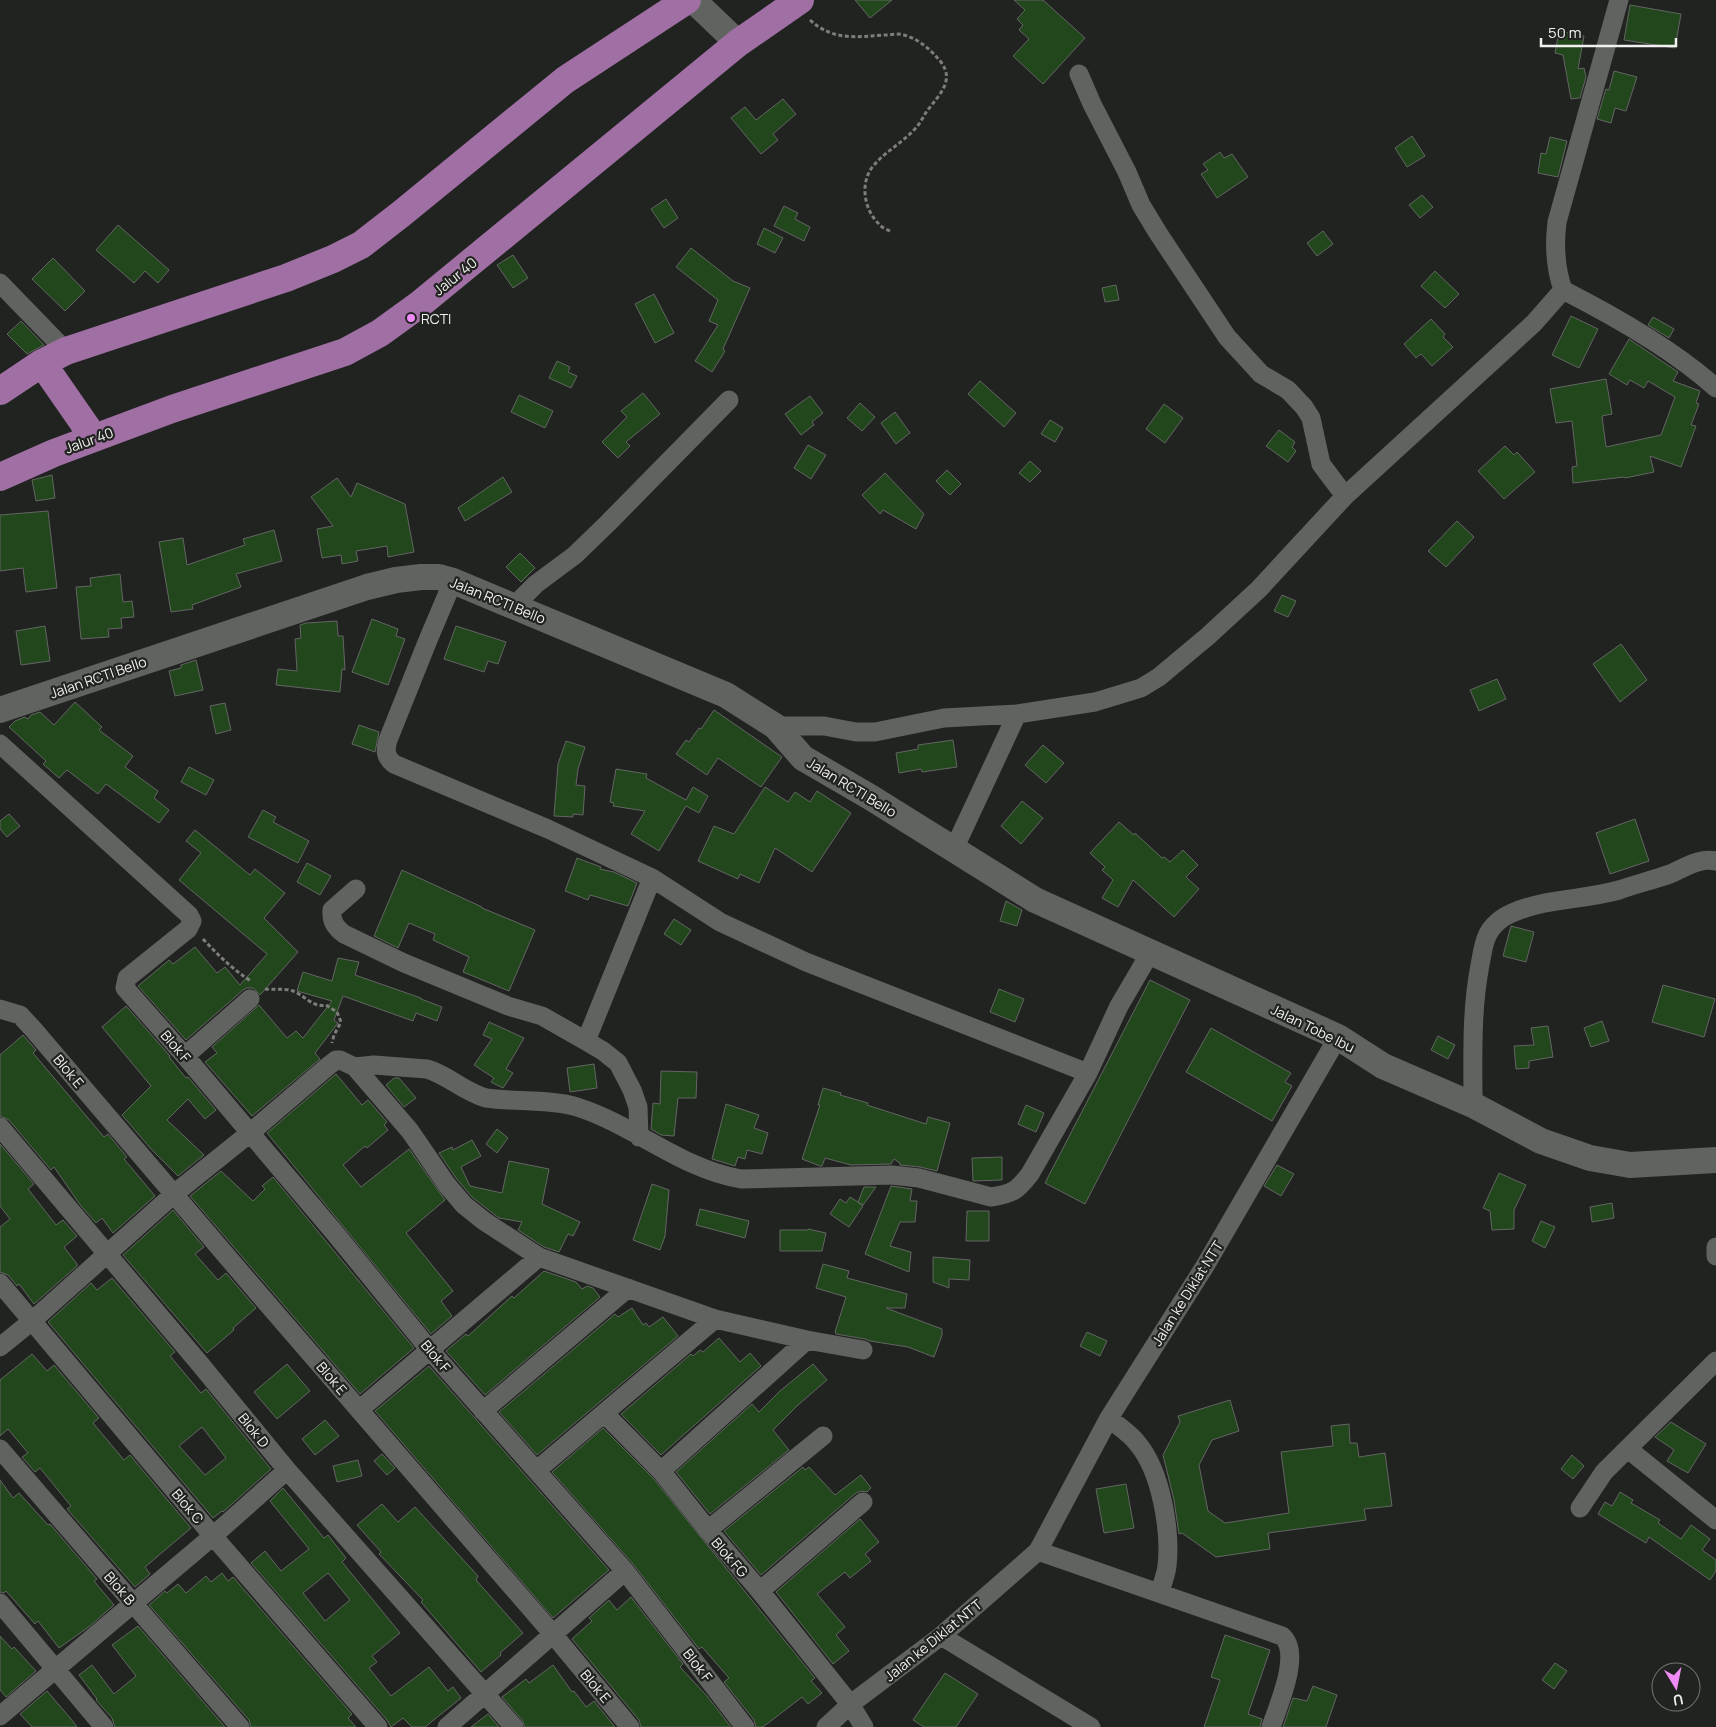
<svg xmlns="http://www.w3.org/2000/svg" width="1716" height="1727" font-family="Manrope,sans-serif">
<rect width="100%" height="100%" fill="#212320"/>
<!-- building -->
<path fill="#23471d" stroke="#636563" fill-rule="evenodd" d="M855,0H892L870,18Z
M1014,0H1043L1085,38L1043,84L1013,56L1029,39L1019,30L1023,25L1017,19L1025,10Z
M1630,5L1681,14L1675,48L1624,40Z
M1559,31L1584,36L1578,69L1584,68L1586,77L1580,98L1571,99L1563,55L1555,53Z
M1614,71L1637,77L1626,111L1615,108L1611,123L1597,119L1606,89L1609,90Z
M783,99L796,114L773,134L778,140L761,154L731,118L745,107L756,120Z
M1412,136L1425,156L1407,167L1395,148Z
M1550,137L1567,141L1558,177L1538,173L1541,153L1546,154Z
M1220,152L1224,158L1232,154L1248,177L1217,198L1201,174L1208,170L1203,164Z
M1422,195L1433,207L1420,218L1409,205Z
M666,199L678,218L664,228L651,209Z
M784,206L798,213L795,219L810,227L804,241L774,226Z
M118,225L169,270L158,283L145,271L134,283L96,250Z
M764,228L783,238L775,253L757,244Z
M1323,231L1333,244L1317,256L1307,243Z
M691,248L733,281L750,288L723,349L725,351L712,372L695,361L718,325L709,321L718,300L676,267Z
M513,255L528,278L513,288L497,265Z
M53,258L85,291L65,311L32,279Z
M1435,271L1459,294L1445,308L1421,286Z
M1116,285L1119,300L1105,302L1102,288Z
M654,294L674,333L655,343L635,304Z
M1571,316L1598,329L1579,368L1552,355Z
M1653,317L1674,329L1669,338L1648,325Z
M1431,319L1445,334L1443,337L1453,347L1432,366L1421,354L1416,358L1404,344Z
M21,321L44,345L27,354L7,334Z
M1629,339L1678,372L1673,381L1700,391L1696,403L1699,404L1691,425L1696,426L1681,467L1650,456L1654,472L1625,478L1624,477L1573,483L1572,467L1577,466L1572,421L1556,423L1550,389L1606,379L1612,414L1602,416L1606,447L1661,435L1675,397L1648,381L1644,388L1630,380L1627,385L1609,374Z
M557,361L570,367L568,372L577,376L571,388L549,378Z
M980,381L1016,413L1004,427L968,394Z
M643,393L660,414L626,442L630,446L618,458L602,442L627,417L621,411Z
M519,395L553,411L545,428L511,412Z
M810,396L823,413L812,422L814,425L801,435L785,414Z
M860,403L875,417L862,431L847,418Z
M1164,404L1183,418L1165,443L1146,429Z
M895,412L910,433L896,444L881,423Z
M1050,420L1063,428L1055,442L1041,434Z
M1279,430L1295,442L1292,447L1296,451L1288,462L1266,446Z
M808,445L826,455L811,479L794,468Z
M1505,446L1514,455L1517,452L1535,472L1504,499L1478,471Z
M1030,461L1041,471L1030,482L1019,473Z
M947,470L961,484L950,495L936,481Z
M885,473L924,514L916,529L883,510L880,514L862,495Z
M52,475L55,498L36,501L32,480Z
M503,477L512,492L465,521L458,508Z
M337,478L351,497L357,483L405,504L414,552L388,557L387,546L356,551L358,561L342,564L341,555L322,558L317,529L333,526L311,497Z
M48,511L57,588L26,592L23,568L0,571V515Z
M1457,521L1474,537L1446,567L1428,551Z
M274,530L282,561L236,574L241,587L192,605L193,609L171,612L159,542L183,538L187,565L245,545L243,539Z
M520,553L535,568L521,582L506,567Z
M120,574L123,602L132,601L134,617L121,618L122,628L108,629L109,637L81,639L76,587L91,586L90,578Z
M1282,595L1296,601L1288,617L1274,611Z
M372,619L398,629L396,636L405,639L388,685L352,672Z
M337,621L338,636H343L345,670L342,669L340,692L276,685L278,669L297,671L295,639L301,638L300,625L306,623Z
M45,626L50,661L21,665L16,631Z
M456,626L506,642L498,664L488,661L484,672L444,659Z
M1621,644L1647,680L1620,702L1593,664Z
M196,660L203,690L175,696L169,671L181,668V665Z
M1497,679L1506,699L1479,711L1470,690Z
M75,702L102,727L99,730L133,756L125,767L158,791L154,798L169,810L159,823L106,784L98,794L67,770L59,778L43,764L46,761L9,727L15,721L25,717L28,719L31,715L40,712L54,725Z
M225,703L231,730L216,734L210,706Z
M714,710L782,757L761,787L718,758L707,775L676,754L686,740L689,742L699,728L701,729Z
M359,725L379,732L375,752L352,744Z
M953,740L957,767L922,772L921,769L899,773L896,753L918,749V745Z
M566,741L585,747L578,769L576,785L585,786L583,815L573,814V817L554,816L558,764Z
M1043,745L1064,763L1046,783L1025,765Z
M189,767L214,780L206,795L181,782Z
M616,769L647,774L646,778L686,800L693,787L708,796L699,813L686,806L659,851L631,834L645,811L613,806L614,803L610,802Z
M765,787L788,802L795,792L810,802L817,791L851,813L812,872L775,848L759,883L740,874L738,879L698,861L714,826L734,834Z
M1022,801L1043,818L1021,844L1001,826Z
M263,810L276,817L273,822L309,841L298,863L248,837Z
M9,814L20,826L7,837L0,829V821Z
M1635,819L1649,861L1610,874L1596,833Z
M1119,822L1134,835L1135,833L1162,858L1164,857L1170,862L1183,850L1198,865L1186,877L1199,889L1174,917L1133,880L1118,907L1102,898L1113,880L1102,870L1105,867L1090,853Z
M195,830L250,875L255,869L285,893L264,918L298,952L260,995L253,988H247L243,990L186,1040L138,986L169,960L173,964L195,947L217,973L225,967L240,985L267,954L179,880L201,853L186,841Z
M577,858L601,867L600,869L614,872L637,883L628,906L590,895L588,900L565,891Z
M307,863L331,876L320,895L297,882Z
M402,870L482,907V908L535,930L509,991L463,972L469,957L433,940L435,934L409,923L398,948L374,936Z
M1006,901L1022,910L1017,926L1000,921Z
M674,919L691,930L681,945L664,934Z
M1511,926L1534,932L1526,962L1503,956Z
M338,958L359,962L355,975L421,998V999L442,1007L437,1021L416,1013L413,1021L343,996L334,1020L338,1023L315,1053L320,1059L252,1116L205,1062L217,1053L212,1047L259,1005L287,1038L296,1031L303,1038L332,1001L297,991L303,972L332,981Z
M1150,980L1190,1000L1085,1204L1045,1183Z
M1663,985L1715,999L1704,1037L1652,1022Z
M999,989L1024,999L1015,1022L990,1012Z
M126,1006L170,1056L169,1057L186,1078L188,1077L216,1110L205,1119L188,1099L167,1120L204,1155L178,1176L151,1149L122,1115L151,1086L102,1027Z
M1602,1021L1609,1041L1591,1047L1584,1028Z
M489,1022L524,1038L506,1069L513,1073L503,1088L491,1082L494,1078L474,1065L492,1039L483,1035Z
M1548,1026L1553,1057L1529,1061V1068L1516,1069L1514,1046L1534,1045L1531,1028Z
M1211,1028L1291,1073L1285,1082L1292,1086L1272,1121L1186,1072Z
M23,1035L36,1050L33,1053L104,1137L108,1134L127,1157L124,1159L155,1196L113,1233L102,1218L96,1223L81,1206L54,1167L51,1170L9,1120L0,1116V1055Z
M1438,1036L1455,1045L1448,1059L1431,1050Z
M594,1064L597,1088L570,1092L567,1068Z
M661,1071L697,1072L696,1098H678L674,1136L661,1135L651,1129L653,1103L660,1104Z
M336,1074L362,1105L368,1100L387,1122L384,1125L388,1130L367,1148L365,1146L343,1165L361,1187L409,1149L445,1200L406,1233L453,1291L441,1301L452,1316L431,1334L267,1133Z
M394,1078H399L416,1098L404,1107L386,1085Z
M823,1088L841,1093L840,1095L868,1103L867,1105L926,1124L928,1117L950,1123L937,1171L920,1167L900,1165V1163L894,1159L891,1164L851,1165L825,1158L822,1166H820L802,1159L820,1105H818Z
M726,1104L759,1115L754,1128L768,1133L762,1154L747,1150L745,1159L738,1157L735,1166L712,1159Z
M1026,1105L1044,1113L1036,1132L1018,1124Z
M497,1129L508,1138L497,1153L486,1144Z
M472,1140L481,1156L461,1167L470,1186L502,1193L509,1161L549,1169L542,1204L580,1222L573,1236L568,1234L559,1252L544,1247L518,1230L522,1222L499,1218L491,1212L472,1197L456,1178L439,1153L452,1147L453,1150Z
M0,1144L34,1184L28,1189L56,1225L63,1220L77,1236L64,1247L77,1264V1266L34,1304L19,1284L17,1286L8,1275L0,1272V1227L10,1219L0,1206Z
M1002,1157V1180L973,1181L972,1158Z
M1277,1165L1294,1174L1281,1196L1264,1186Z
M221,1171L253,1201L265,1189L262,1186L273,1177L414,1348L360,1394L190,1196Z
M1499,1173L1526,1185L1514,1210V1229L1492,1230L1490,1211L1483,1208Z
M652,1184L669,1190L665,1236L660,1250L633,1240Z
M891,1186L912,1189L910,1201H917L915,1222H900L890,1246L911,1252L909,1272L865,1254Z
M864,1187H876L863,1205L858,1202L863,1206L849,1227L830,1214L840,1199L846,1203L850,1197L858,1202Z
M1612,1203L1614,1218L1592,1222L1590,1207Z
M700,1209L749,1221L745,1238L696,1225Z
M173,1210L204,1247L195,1254L218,1280L226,1273L256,1308L233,1328L234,1330L207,1353L123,1255Z
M967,1211H989V1241H966Z
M1541,1221L1555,1227L1545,1248L1532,1241Z
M808,1229L826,1233L822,1251H780V1230H808Z
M933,1257L970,1260L969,1280L949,1279V1288L933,1282Z
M823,1264L849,1271L847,1278L907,1294L905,1308H886L942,1329V1335L934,1357L908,1347L870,1341L865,1339L836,1334L835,1332L846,1297L816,1288Z
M544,1271L576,1282L582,1289L587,1286L593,1288L600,1297L485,1395L446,1351L466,1334L468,1336L512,1296L514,1298Z
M112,1278L175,1352L170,1356L201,1393L206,1389L271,1469L223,1512L222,1511L213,1518L48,1322L91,1283L97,1290ZM202,1427L226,1458L205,1475L179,1446Z
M632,1308L643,1325L646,1323L649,1327L663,1317L678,1336L537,1455L499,1412L615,1314L618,1317Z
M1087,1332L1107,1341L1100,1356L1080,1346Z
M719,1338L740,1362L750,1353L761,1366L661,1455L621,1414L691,1354L693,1356L700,1350L703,1352Z
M32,1354L47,1371L54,1365L99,1418L93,1423L124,1460L130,1455L191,1528L145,1567L150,1574L135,1587L67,1509L71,1506L40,1468L35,1472L22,1457L28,1453L8,1429L0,1436V1380Z
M287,1364L310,1391L277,1419L254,1392Z
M813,1364L827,1380L798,1405L773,1430L789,1450L710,1514L676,1472L752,1404L759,1412L780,1391Z
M429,1366L609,1570L553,1618L375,1411Z
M1230,1400L1239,1431L1212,1440L1199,1465L1208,1511L1225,1523L1289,1513L1281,1452L1333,1446L1331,1426L1349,1424L1350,1443H1357L1359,1457L1385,1453L1392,1506L1364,1509L1366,1520L1268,1533L1270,1549L1216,1557L1182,1533L1179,1534L1174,1500L1163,1455L1180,1422L1178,1416Z
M325,1420L339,1436L315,1455L302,1439Z
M1671,1422L1706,1444L1688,1473L1667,1461L1674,1450L1655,1437Z
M603,1428L653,1478L815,1678L811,1681L822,1693L808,1704L802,1697L763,1727H756L754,1720L724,1682L729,1678L702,1647L699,1649L633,1564L552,1472Z
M382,1454L395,1468L387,1475L374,1461Z
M1572,1455L1584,1466L1573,1479L1561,1469Z
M358,1460L362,1476L337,1482L333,1466Z
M803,1467L805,1470L809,1467L835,1495L861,1475L871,1488L867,1492L861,1491L856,1493L761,1575L724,1531Z
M0,1480L13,1498L19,1493L48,1525L50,1524L97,1579L94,1581L114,1605L90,1626L59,1648L38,1621L35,1624L6,1591L4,1593L0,1592Z
M1126,1484L1134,1528L1104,1533L1096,1489Z
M283,1488L324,1538L328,1535L346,1558L342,1562L400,1633L372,1656L377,1662L369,1668L391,1696L429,1667L448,1691L453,1687L461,1698L425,1727H412L403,1718L391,1727L387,1720L251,1563L265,1551L281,1571L309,1549L270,1501ZM328,1573L350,1600L325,1621L303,1593Z
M1620,1492L1633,1500L1631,1503L1660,1520L1658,1523L1681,1539L1691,1525L1710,1539L1702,1550L1716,1560V1571L1710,1580L1649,1537L1646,1543L1598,1514L1605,1502L1612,1506Z
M382,1504L398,1522L415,1507L478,1576L476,1580L523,1633L500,1653L501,1655L481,1672L421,1602L423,1600L379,1554L381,1552L357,1525Z
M860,1519L879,1542L865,1554L871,1561L850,1578L845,1572L817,1594L845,1627L836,1635L849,1651L833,1664L776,1592Z
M222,1573L228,1581L233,1577L352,1714L348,1718L356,1727H251L249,1720L149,1605L165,1591L167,1593L178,1584L186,1593L206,1576L211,1582Z
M631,1597L683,1664L680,1667L707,1696L731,1727H641L639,1720L572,1639L592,1621L589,1618L609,1600L617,1610Z
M138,1626L225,1727H115L112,1718L96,1700L97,1699L79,1675L92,1665L114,1694L136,1676L112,1645Z
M1225,1635L1270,1650L1248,1714L1262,1719L1260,1727H1204L1220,1680L1211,1677Z
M0,1636L12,1649L14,1647L36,1671L6,1697L0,1690Z
M1555,1663L1567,1671L1554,1689L1542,1680Z
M553,1665L572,1692L574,1691L586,1707L594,1701L615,1727H525L522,1720L502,1697L526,1679L529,1683Z
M945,1673L978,1694L956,1727H924L913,1720Z
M1313,1686L1337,1695L1326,1727H1283L1293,1698L1307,1701Z
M47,1691L71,1719L77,1727H32L20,1714Z
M488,1714L499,1727H471Z"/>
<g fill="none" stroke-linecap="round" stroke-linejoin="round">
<!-- path -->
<path stroke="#7d7e7c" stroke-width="3" stroke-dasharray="4 2.5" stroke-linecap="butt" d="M810,20C833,41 856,37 885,35C891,35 899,33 904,35C919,39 931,50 941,62C955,81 939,95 927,111C924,115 922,120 919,124C907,140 887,150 874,165C859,182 864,210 879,224C882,228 888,230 892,232
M203,939C218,955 232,969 251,981
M265,989C273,990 285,988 293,991C304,995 313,1008 326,1005L337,1012L341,1022L334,1035L332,1043"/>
<!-- street -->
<path stroke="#616360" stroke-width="19" d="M1619,0L1557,222C1554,246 1555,267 1563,290C1614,316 1673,349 1716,388
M1079,74L1092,104L1127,172L1141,205L1158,233L1227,337L1261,374L1288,390L1304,407L1311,418L1321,464L1345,496
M0,283L66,351
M453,581L428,640L388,740C385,750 385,757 394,764L548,829L652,878L586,1041L603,1051L618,1063L632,1090L638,1107L639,1137
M514,606L536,584L575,555L608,523L729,400
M775,726H824L856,732H875L944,718L1017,714L1095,702L1141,688L1159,677L1208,636L1259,589L1345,496L1534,323L1563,290
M0,744L189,915L192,921L188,929L127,978L125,988L185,1056L334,1232L429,1349L625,1571L745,1727
M954,849L1017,714
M652,878L720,922L806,962L1088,1073
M356,889L332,910C331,921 335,927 344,934L404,963L508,1006L542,1016L586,1041
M0,1009L20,1015L33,1029L259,1294L552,1633L630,1727
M185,1056L250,999
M355,1067L374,1065L427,1069C448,1075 464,1092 486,1098C513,1102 552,1099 577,1107C634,1125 681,1169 741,1179L892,1175L919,1178L991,1197C1012,1194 1017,1191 1030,1174L1088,1073L1119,1006L1150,953
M1473,1105C1473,1058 1471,1011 1480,965C1482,955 1483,945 1487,936C1491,926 1502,917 1512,913C1546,898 1584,900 1619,890C1636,884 1653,880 1670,874C1684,868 1700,857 1716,861
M0,1127L200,1364L287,1470L514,1727
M1716,1247V1256
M0,1283L213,1536L378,1727
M0,1347L32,1321L174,1194L250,1133L327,1067L336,1060H340L355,1067L410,1131L447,1185L464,1205L484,1221L539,1257L715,1319L807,1340L863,1350
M359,1410L539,1257
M483,1411L628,1288
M605,1414L661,1471L708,1530L760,1591L850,1704L864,1727
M1109,1418C1118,1426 1131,1434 1138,1444C1161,1472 1171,1530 1167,1566C1166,1575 1162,1584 1160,1592
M0,1449L240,1727
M1628,1449L1716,1520
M537,1470L715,1319
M661,1471L807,1340
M1580,1508L1604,1472L1716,1361
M708,1530L823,1436
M1038,1551L1282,1636C1302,1653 1278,1706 1271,1727
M760,1591L863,1502
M0,1603L104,1727
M941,1636L1091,1727
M0,1716L213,1536L287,1470
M447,1727L625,1571
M826,1727L852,1703L941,1636L1038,1551L1109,1418L1205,1266L1338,1037"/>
<!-- secondary -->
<path stroke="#616360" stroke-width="26" d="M693,0L738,43
M0,710L367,587L396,580L421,577H439L453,581L726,695L775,726L803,758L870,797L1035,900L1338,1037L1383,1066L1473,1105L1541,1141L1590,1158L1630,1165L1716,1160"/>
<!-- highway -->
<path stroke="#a06fa4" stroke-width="28" d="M42,363L94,438
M0,391L42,363L66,351L286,278L333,259L361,245L401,214L565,80L687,0
M0,477L54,453L172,409L345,352L380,333L420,304L738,43L800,0"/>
</g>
<!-- markers -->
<circle fill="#ef8bf7" stroke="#212320" stroke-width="2" cx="411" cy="318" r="5"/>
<g text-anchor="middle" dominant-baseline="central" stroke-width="4.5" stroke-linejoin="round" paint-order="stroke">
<!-- street labels -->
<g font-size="14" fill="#f0f1f0" stroke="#212320">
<text transform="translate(455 276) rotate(-39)">Jalur 40</text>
<text transform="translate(89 440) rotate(-20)">Jalur 40</text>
<text transform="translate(498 600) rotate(22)">Jalan RCTI Bello</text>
<text transform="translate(98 677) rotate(-19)">Jalan RCTI Bello</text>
<text transform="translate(852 787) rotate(31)">Jalan RCTI Bello</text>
<text transform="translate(1313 1028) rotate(26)">Jalan Tobe Ibu</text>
<text transform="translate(176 1046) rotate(49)">Blok F</text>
<text transform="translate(69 1071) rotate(50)">Blok E</text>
<text transform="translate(1187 1293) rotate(-58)">Jalan ke Diklat NTT</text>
<text transform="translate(436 1356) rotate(50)">Blok F</text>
<text transform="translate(332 1378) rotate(49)">Blok E</text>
<text transform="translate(254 1430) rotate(51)">Blok D</text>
<text transform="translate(188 1506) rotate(50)">Blok C</text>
<text transform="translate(730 1557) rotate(49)">Blok FG</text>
<text transform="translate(120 1588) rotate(49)">Blok B</text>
<text transform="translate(933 1640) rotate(-39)">Jalan ke Diklat NTT</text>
<text transform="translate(698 1665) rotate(52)">Blok F</text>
<text transform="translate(596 1686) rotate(50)">Blok E</text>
</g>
<!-- poi labels -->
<g font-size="14" fill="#f0f1f0" stroke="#212320" text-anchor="start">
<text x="421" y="318">RCTI</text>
</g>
</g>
<!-- north arrow -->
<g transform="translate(1676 1687) rotate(170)"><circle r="24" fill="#212320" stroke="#747573"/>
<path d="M0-4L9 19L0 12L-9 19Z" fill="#ef8bf7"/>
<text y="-8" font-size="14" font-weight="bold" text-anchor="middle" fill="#f0f1f0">U</text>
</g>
<!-- scale -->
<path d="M1541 38v8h135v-8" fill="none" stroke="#f0f1f0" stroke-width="2.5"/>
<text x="1548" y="38" font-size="15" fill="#f0f1f0" stroke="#212320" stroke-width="4" paint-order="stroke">50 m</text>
</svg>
